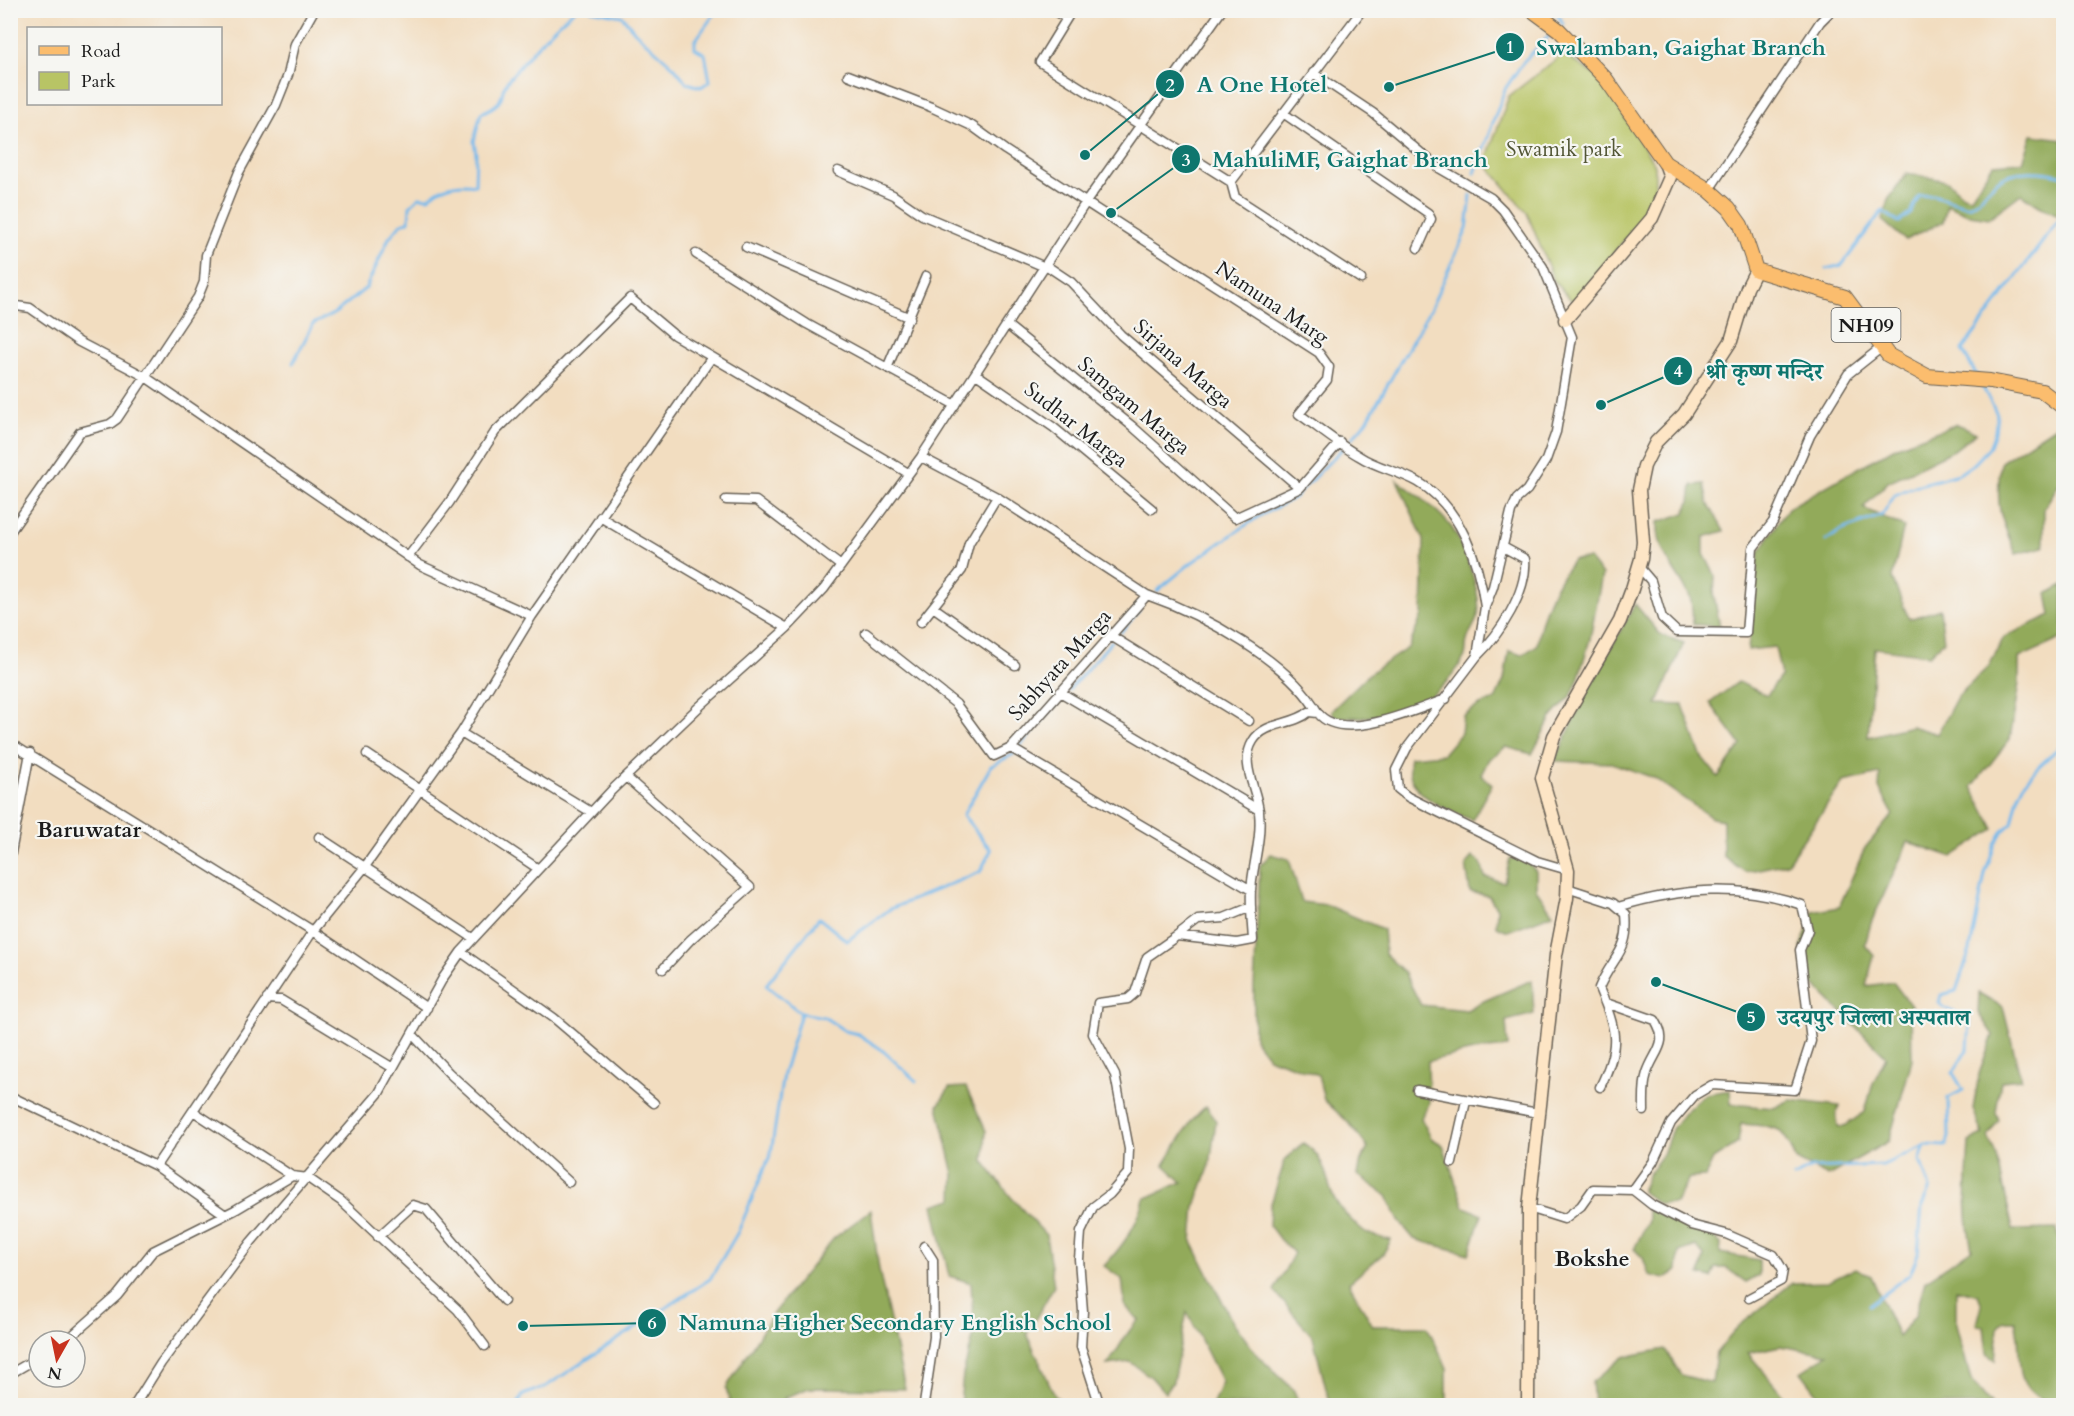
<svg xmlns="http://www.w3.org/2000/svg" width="2074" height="1416" font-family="Cardo,'Noto Serif Devanagari',serif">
<rect width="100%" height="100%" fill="#f6f6f2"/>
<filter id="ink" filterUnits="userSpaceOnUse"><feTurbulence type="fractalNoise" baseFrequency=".0167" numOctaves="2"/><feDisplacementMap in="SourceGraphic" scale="12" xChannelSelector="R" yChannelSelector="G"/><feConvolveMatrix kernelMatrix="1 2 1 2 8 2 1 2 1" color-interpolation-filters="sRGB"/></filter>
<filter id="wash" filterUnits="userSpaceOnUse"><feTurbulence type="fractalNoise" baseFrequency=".008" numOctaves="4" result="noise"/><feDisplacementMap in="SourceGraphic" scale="24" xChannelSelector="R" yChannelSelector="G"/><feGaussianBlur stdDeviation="1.35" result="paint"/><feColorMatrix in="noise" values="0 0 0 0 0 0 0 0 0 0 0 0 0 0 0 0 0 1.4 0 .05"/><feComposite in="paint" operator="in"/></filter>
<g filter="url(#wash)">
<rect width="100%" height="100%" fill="#f2ddc0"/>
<!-- green -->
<path fill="#b8c465" stroke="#6a7040" stroke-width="1.5" d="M1563,54L1600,78L1655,165V201L1574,303L1554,281L1527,213L1485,163L1509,96Z"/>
<!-- forest -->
<path fill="#92aa5a" stroke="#57633b" stroke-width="1.5" d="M2032,135L2063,139V217L2041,207L2021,194L1989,218L1970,215L1947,205L1943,222L1905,240L1882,220L1888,200L1907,173L1947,181L1963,195L1971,197L1993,164L2023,162Z
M2063,421V484H2059L2044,508V547L2016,554C1999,516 1995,504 2001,462Z
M1957,424L1976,433L1954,450L1888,482L1863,508L1904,527L1892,578L1909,619L1940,609L1944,641L1929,655L1875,648L1868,737L1911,726L1937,734L1957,697L1989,666L2004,637L2051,615L2047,594L2063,585V638L2019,658V683L2010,739L1972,787L1994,829L1952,857L1908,842L1871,923L1865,945L1874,956L1866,986L1893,982L1911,1006L1912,1060L1889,1141L1828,1176L1796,1160C1783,1124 1777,1127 1741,1124L1738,1143L1713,1159L1705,1177L1689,1178L1676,1203L1659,1204L1641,1191L1648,1175L1663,1154L1672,1129L1685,1112L1705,1094L1730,1090L1731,1104L1774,1108L1790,1100L1840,1106L1836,1114L1838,1127H1843L1865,1112L1873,1083L1886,1057L1807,978L1801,947L1813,912L1839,907L1865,848L1893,814L1879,788L1880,774L1843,782L1787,863L1745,872L1723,856V820L1712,818L1654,778L1612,763L1555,761L1584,698L1635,604L1661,635L1684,643L1657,704L1683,705L1701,756L1718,777L1741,745L1710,703L1738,682L1767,695L1781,676L1775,647L1748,650L1759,552L1788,508L1897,446Z
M1397,480C1415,493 1439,510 1452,528C1464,547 1482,593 1478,615C1476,624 1469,632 1467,641C1465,646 1467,653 1464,658C1435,709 1389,720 1335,717L1331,711L1370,673L1409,647L1422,615L1424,540Z
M1704,484L1708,503L1724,531L1704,537V554L1715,575L1714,596L1720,627L1693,624C1692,615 1693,603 1689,595C1676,569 1656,553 1658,522L1685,513L1690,502L1692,485Z
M1589,559L1602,575L1590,639L1578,680L1571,696L1551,718L1532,754L1506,747L1489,759L1481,775L1492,784L1472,820C1445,809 1402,794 1410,757L1443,754L1461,733L1463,716L1480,705L1495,700L1504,680L1509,651L1522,655L1537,645C1541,614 1554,585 1573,560Z
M1271,854L1289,859L1302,902L1327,905L1383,929L1385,954L1404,972L1421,1005L1467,1010L1479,1003L1532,980L1534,1014L1506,1021L1508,1047L1478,1050L1428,1061L1429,1104L1421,1118L1431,1138L1443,1145L1464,1207L1482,1214L1469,1254L1414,1239L1399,1221L1387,1196L1358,1175L1361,1160L1368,1148L1350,1124L1324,1100L1318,1075L1268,1057L1254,1039V987L1260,865Z
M1472,857L1481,863L1485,877L1504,882L1510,858L1526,861L1536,871V889L1553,914L1508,931L1496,926L1497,909L1489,896L1470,892L1466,864Z
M1979,993L2003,1007L2021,1079L2001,1081L1996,1112L1999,1120L1988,1136L1997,1157L2013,1230L2057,1229C2070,1274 2066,1351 2059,1398L2048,1402C2007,1386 2025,1353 2015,1321H2004L1998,1327L1995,1360L1987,1354L1984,1327L1977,1324L1982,1305L1978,1295L1956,1289V1325L1971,1380L1992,1405L1843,1406L1824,1402L1801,1372L1828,1354L1780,1346L1748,1353L1783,1395L1797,1405H1594L1592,1382L1623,1357L1665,1349L1681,1375L1712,1383L1716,1353L1739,1326L1792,1283L1828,1282L1856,1268L1871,1276L1898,1336L1915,1316L1925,1281L1972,1249C1963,1210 1967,1181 1969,1142L1983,1135L1973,1109L1979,1074L1993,1035L1978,1013Z
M966,1087L986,1131L984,1162L1011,1197L1046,1235L1054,1286L1027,1334L1055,1396L1067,1405H960L963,1374L974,1334L971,1283L949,1276L933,1205L953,1199L954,1174L938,1106L949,1088Z
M1206,1106L1216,1121L1210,1165L1195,1206L1192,1242L1231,1319L1257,1355L1293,1389L1300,1405H1212L1222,1382L1187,1312L1173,1382L1165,1393L1151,1377L1130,1362L1107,1365C1119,1350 1125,1332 1139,1320L1125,1306L1122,1279L1104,1266C1122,1247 1138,1225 1144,1199L1182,1182L1164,1165L1192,1120Z
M1303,1143C1321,1154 1325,1169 1330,1188C1335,1205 1351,1221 1364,1231C1371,1236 1383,1238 1391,1240L1383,1254L1349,1283L1373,1326H1427L1447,1368V1405H1330L1313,1337L1274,1291L1294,1253L1280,1240L1269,1225L1270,1207L1285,1160Z
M1648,1209L1690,1229L1712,1235L1721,1244L1720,1253L1759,1260V1275L1746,1282L1726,1268H1716L1712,1278L1700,1275L1704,1256L1696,1246L1679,1252L1677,1271L1664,1279L1649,1275L1643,1258L1634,1249L1648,1221Z
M871,1210L879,1270L905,1389L809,1388L784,1398L795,1405H731L726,1388L774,1312L834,1238Z"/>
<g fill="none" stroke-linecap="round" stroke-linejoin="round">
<!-- stream -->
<path stroke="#76b9eb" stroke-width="3" d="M591,10L622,16L635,32L674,67L687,83L701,87L710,81L705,54L695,48V41L717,10
M1555,10L1563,24
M1475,173L1505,89L1524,61L1550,35
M1826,269L1842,265L1882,211L1899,222L1911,213L1919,196L1933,195L1968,206C1982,200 1986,190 1997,181C2014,168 2044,171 2064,176
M293,363L313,324L335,313L366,288L389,238L400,225L409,221L410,206L419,197L429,198C442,185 457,182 475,185L476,154L474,141L481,113C511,101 496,94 509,79C529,55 550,29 575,10
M1977,376L1962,350L2064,213
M1352,438L1367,421L1431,308L1467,229L1471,195
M1826,541L1840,531L1882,515L1895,495L1915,486L1959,474L1975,463L1989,448L1995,432L1997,414L1981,384
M1157,591L1191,563L1258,517L1294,498L1343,448
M1121,632L1139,610
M1069,690L1112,641
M1021,745L1061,699
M801,1013L824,1017L845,1031L858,1034L881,1049L916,1081
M1794,1177L1811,1168L1883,1165L1924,1146
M1869,1305L1910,1274L1918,1254L1922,1206L1930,1188L1920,1160L1925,1145L1946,1146L1949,1137L1948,1098L1963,1090L1953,1073L1968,1048L1970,1022C1958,1011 1948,1013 1939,1003L1941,995L1956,991L1970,950L1985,874L1995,844L2002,832L2012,823L2018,797L2025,783L2036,769L2064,743
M517,1406L523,1395L545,1387L710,1279L738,1232L771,1153L783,1074L801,1013L766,985L819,918L847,941L890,909L980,872L991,850L963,815L991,766L1014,754"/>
</g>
</g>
<g filter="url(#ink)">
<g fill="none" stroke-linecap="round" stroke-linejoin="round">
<!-- street casing -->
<g stroke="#676055" stroke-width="11">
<path id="street" d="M1053,10L1066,18
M1072,10L1040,62L1231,182L1362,10
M1313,73L1373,113L1439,168L1491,198L1503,210L1543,267L1572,337L1556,432L1546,460L1527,490L1517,499L1511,512L1493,587L1485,607L1477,656L1407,748L1396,770L1398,789L1408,797L1537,861L1568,870
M848,75L931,107L972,126L1005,150L1319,353L1329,367L1327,380L1299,414C1319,428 1338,444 1359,456C1377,468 1399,471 1418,482C1460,506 1479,562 1485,607
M1283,113L1428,213L1431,219L1418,248
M838,171L893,195L922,215L1045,267
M1231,182L1235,197L1361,279
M1709,190L1820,22L1832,10
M746,247L910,318
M696,254L807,324L955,405
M1047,266L1071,282L1121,335L1300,488
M10,305L30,308L79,342L144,376L420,565L532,616
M1007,325L1132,426L1235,518L1300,488L1340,442
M888,366L926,276
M976,374L1053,427L1152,509
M921,457L997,497L1147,595L1011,748L1251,890
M726,500L756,501L841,566
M600,517L787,628
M10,532L80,432L110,424L117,419L198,297L204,282L206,255L239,172L276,105L288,75L295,44L314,10
M408,557L449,503L495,432L630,298L674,335L712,357
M1639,567L1651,581L1662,618L1677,632L1746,633L1753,548L1773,522L1810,436L1848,374L1882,347
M1147,595C1202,614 1289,661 1318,713
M933,607L1015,665
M921,622L962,570L969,543L997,497
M866,633L956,704L994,756L1011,748
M1111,636L1249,721
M1477,656C1500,634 1528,591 1525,559L1503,547
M1060,692L1259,810
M461,733L591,812
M10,743L313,931L427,1008
M367,754L537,868
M626,777L750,887L690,940L663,969
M319,837L473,938
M10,858L30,753
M1567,888L1613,903L1626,914C1630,952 1612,957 1599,988C1617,1031 1621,1045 1600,1087
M1618,907C1681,888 1740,883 1802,905L1808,930L1800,950L1811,1041L1795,1090L1712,1085L1695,1095L1671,1123L1653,1162L1633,1190
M1177,936L1198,920L1224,918L1251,907
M461,952L554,1018L654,1103
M267,999L281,1000L393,1068
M1606,1003L1655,1020C1670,1044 1654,1051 1647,1073C1643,1085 1644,1098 1644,1111
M412,1034L449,1073L569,1182
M1417,1090L1538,1113
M10,1096L156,1166L224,1214
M193,1111L292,1176
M1452,1163L1466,1101
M156,1166L313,931L364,868L461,733L532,616L712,357L908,473
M1529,1208L1564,1219L1581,1206L1593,1189L1633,1190L1652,1205L1691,1225L1726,1234L1774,1255L1783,1270L1781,1281L1749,1298
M378,1237L413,1205L426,1209L504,1301
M66,1341L117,1296L153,1251L235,1210L292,1176L308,1178L341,1201L458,1310L485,1346
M10,1374L39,1357
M134,1406L161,1363L251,1242L379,1093L443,978L461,952L612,790L700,706L787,628L824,589L921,457L1086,202L1222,10
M922,1406L924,1404L934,1337L933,1260L924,1246
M1100,1406L1081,1347L1083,1311L1079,1259L1081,1232L1093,1207L1110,1194L1128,1173L1129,1149L1115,1075L1093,1034L1098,1003L1128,999L1135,993L1147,957L1177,936L1237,943L1253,940C1252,924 1250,906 1251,890C1253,864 1262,838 1259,812C1257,788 1239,764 1253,741C1265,721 1293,726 1309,712L1318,713C1342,744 1417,709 1446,699"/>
</g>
<!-- secondary casing -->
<g stroke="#676055" stroke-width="15">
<path id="secondary" d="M1565,320L1652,218L1670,177L1665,163
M1528,1406L1529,1208L1556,955L1567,898L1568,870L1542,778L1554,736L1620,621L1632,589L1641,559L1643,541L1639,490L1644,466L1656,442L1684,414L1731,341L1747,288L1756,270"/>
</g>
<!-- primary casing -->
<g stroke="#676055" stroke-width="16">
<path id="primary" d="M1532,10L1559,30L1606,79L1665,163L1709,190L1729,208L1741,225L1756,270L1845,297L1888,355L1927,376L1990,381L2042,391L2064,408"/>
</g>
<!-- street -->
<use href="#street" stroke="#fff" stroke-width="8"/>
<!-- secondary -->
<use href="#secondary" stroke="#fde5c5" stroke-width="12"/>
<!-- primary -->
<use href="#primary" stroke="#fbbd6e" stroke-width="14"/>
</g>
</g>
<g text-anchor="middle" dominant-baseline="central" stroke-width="4.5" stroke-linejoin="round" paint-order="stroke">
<!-- shield labels -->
<rect fill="#f6f6f2" stroke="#5d5d5c" stroke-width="1.5" x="1831.5" y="308" width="69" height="34" rx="4.5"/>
<g font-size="20" font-weight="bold" fill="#1c1c1c">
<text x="1866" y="325">NH09</text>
</g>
<!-- park labels -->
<g font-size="21" fill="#535736" stroke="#f6f6f2">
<text x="1564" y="149">Swamik park</text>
</g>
<!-- street labels -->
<g font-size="21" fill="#1c1c1c" stroke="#f6f6f2">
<text transform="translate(1272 303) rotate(34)">Namuna Marg</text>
<text transform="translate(1183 364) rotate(41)">Sirjana Marga</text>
<text transform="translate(1134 406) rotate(40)">Samgam Marga</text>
<text transform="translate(1076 425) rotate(38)">Sudhar Marga</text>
<text transform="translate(1060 665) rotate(-48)">Sabhyata Marga</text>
</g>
<!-- neighbourhood labels -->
<g font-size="22" font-weight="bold" fill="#1c1c1c" stroke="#f6f6f2">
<text x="89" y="830">Baruwatar</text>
<text x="1592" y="1259">Bokshe</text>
</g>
</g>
<!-- callouts -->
<path fill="none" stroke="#0f766e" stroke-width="2" d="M1389 87L1510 47M1085 155L1170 84M1111 213L1186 159M1601 405L1678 371M1656 982L1751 1017M523 1326L652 1323"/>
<g fill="#0f766e" stroke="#f6f6f2" stroke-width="2">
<circle cx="1389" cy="87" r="6"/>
<circle cx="1085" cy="155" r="6"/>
<circle cx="1111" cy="213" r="6"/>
<circle cx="1601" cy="405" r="6"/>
<circle cx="1656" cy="982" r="6"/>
<circle cx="523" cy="1326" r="6"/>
<circle cx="1510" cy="47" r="15"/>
<circle cx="1170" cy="84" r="15"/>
<circle cx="1186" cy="159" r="15"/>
<circle cx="1678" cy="371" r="15"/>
<circle cx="1751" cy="1017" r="15"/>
<circle cx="652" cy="1323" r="15"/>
</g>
<g font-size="18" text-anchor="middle" font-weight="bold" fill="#fff">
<text x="1510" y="53">1</text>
<text x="1170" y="91">2</text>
<text x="1186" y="166">3</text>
<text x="1678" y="377">4</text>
<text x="1751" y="1023">5</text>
<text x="652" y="1329">6</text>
</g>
<g font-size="22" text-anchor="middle" font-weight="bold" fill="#0f766e" stroke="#f6f6f2" stroke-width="4.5" stroke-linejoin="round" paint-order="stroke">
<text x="1681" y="55">Swalamban, Gaighat Branch</text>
<text x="1262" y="92">A One Hotel</text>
<text x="1350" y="167">MahuliMF, Gaighat Branch</text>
<text x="1764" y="379">श्री कृष्ण मन्दिर</text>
<text x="1874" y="1025">उदयपुर जिल्ला अस्पताल</text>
<text x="895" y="1330">Namuna Higher Secondary English School</text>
</g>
<!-- margin -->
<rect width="2074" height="1416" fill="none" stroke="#f6f6f2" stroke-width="36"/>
<!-- legend -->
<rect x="27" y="27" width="195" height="78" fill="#f6f6f2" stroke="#9f9f9c" stroke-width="1.5"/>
<rect x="39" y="46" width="30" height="9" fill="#fbbd6e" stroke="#9f9f9c" stroke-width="1.5"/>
<text x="81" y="57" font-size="18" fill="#1c1c1c">Road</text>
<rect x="39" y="72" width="30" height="18" fill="#b8c465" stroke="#9f9f9c" stroke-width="1.5"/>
<text x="81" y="87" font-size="18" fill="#1c1c1c">Park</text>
<!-- north arrow -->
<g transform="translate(57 1359) rotate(189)"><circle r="28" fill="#f6f6f2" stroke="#9f9f9c" stroke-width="1.5"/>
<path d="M0-4.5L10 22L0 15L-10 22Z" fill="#c8321e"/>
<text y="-9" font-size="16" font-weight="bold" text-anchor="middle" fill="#1c1c1c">N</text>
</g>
</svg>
